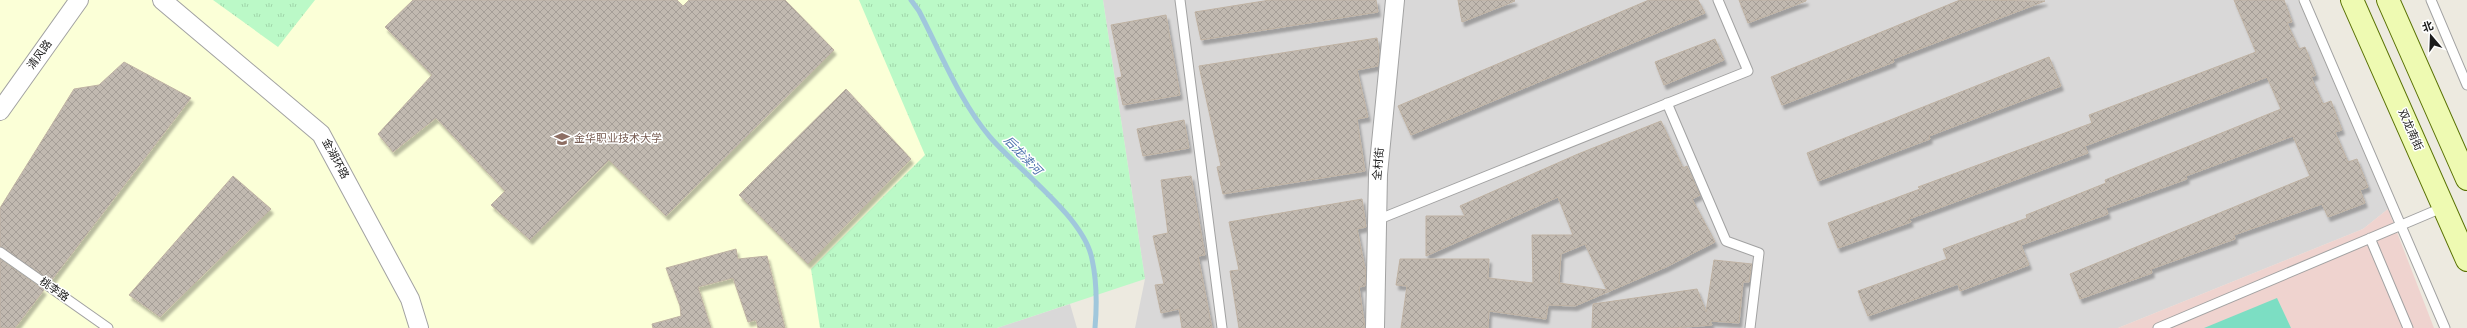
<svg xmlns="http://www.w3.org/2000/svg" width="2467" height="328" font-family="Overpass,'Noto Sans SC',sans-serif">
<defs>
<pattern id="park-tufts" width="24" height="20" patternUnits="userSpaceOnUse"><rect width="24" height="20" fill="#bbf9c7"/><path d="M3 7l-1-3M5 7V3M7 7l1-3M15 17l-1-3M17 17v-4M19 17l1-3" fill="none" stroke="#a0d5aa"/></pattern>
<pattern id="building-cross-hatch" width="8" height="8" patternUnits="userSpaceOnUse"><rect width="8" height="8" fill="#c1b9b0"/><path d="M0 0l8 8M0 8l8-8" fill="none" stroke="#a59e97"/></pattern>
<filter id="shadow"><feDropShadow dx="2.5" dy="4.5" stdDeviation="1" flood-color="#0004"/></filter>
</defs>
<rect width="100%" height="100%" fill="#edeae0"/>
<!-- residential -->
<path fill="#d9d8d8" d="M1103,0H2298L2388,209L2363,229L2118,328H1135L1145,279Z
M1070,304L1077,328H997Z"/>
<!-- commercial -->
<path fill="#efd3cf" d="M2388,209L2434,328H2118L2363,229Z"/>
<!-- education -->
<path fill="#fbffd7" d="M0,0H1103L997,328H0Z"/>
<!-- park -->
<path fill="url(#park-tufts)" d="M213,0H315L278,47Z
M859,0H1103L1145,279L997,328H820L811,269L925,155Z"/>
<!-- pitch -->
<path fill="#7cdec3" d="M2277,298L2291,328H2204Z"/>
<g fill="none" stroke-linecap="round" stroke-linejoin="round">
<!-- stream -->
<path stroke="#a0c7dc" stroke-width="5" d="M911,0L919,11C940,51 960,102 990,137C1018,170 1084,217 1092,259C1097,282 1097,305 1095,328"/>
</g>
<!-- building -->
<path fill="url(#building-cross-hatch)" stroke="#bfb2a3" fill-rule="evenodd" filter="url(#shadow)" d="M413,0H677L683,6L689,0H785L834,50L666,216L609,160L530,240L491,205L505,191L436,118L393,152L378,134L432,75L385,27Z
M1270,0H1376L1378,12L1201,40L1195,12Z
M1458,0H1514L1515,1L1462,22Z
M1649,0H1698L1705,13L1411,135L1398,106Z
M1739,0H1806V1L1748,23Z
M1960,0L2045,1L1893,59L1894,62L1782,105L1771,77Z
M2234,0H2284L2292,22L2287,23L2299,49L2305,47L2316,75L2311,77L2323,104L2331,101L2342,130L2335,132L2348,162L2357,159L2368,187L2360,190L2365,203L2328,217L2322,204L2234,235L2235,239L2151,269L2152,273L2080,299L2070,274L2310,176L2293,136L2186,176L2187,179L2106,208L2108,214L2021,245L2029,265L1960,291L1958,284L1868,316L1858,291L1947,259L1943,249L2027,218L2026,215L2106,183L2105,180L2281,109L2267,77L2085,146L2088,153L1909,219L1911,222L1838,248L1828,223L1920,189L1918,187L2092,123L2089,115L2256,52Z
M1166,15L1180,95L1123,105L1117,78L1122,77L1111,25Z
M1377,38L1379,52L1378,66L1357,70L1368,117L1357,119L1365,171L1223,194L1217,167L1221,166L1199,66Z
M1715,39L1724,60L1664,85L1655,62Z
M2049,57L2061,86L1929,136L1930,139L1818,181L1807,153Z
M124,62L191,98L51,281L0,246V208L74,89L99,85Z
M846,89L911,159L808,264L739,195Z
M1184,120L1189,148L1143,156L1137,129Z
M1661,121L1683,168L1687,166L1700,195L1692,199L1715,242L1666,267L1575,306L1548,305L1546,319L1489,311L1488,328H1401L1407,286L1396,285L1400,259H1489L1488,278L1533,283L1532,235H1573L1558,197L1426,256V216H1465L1460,206L1578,154ZM1585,244L1607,290L1559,283L1561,254Z
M233,176L271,209L160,317L129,295Z
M1191,176L1205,255L1198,256L1212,328H1182L1179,309L1161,313L1155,285L1164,284L1153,236L1168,233L1161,180Z
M1362,199L1366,227L1357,229L1366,273L1365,286L1359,287L1365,328H1239L1230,271L1239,270L1229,222Z
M736,249L738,259L767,256L785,328H758L756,320L748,322L733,278L698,287L711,328H653L652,324L681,316L680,306L666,268Z
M0,259L44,290L15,328H0Z
M1714,260L1752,264L1749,282H1743L1739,323L1710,321L1712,325L1673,328H1592L1593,304L1697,289L1706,312Z"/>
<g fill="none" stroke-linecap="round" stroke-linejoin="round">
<!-- service casing -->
<g stroke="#a2a2a2" stroke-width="11">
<path id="service" d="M1180,0L1222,328
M2304,0L2445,328
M2431,0L2467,85
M1667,103L1726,241L1759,253L1750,328
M1377,220L1748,71L1718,0
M2370,238L2408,328
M0,252L108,328
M2158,328L2444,207"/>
</g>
<!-- minor casing -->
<g stroke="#a2a2a2" stroke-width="20">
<path id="minor" d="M162,0L321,134L410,299L419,328
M0,111L79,0
M1375,328L1378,174L1395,0"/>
</g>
<!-- secondary casing -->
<g stroke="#597104" stroke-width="24">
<path id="secondary" d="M2352,0L2467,260
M2388,0L2467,179"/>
</g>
<!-- service -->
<use href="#service" stroke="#fff" stroke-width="9"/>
<!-- minor -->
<use href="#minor" stroke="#fff" stroke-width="18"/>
<!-- secondary -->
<use href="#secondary" stroke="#eefab2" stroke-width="22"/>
</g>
<!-- icons -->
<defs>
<g id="university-bare" transform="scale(1.2)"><path d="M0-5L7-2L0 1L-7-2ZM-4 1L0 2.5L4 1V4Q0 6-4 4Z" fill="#8d6e63" stroke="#fff" stroke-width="2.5" paint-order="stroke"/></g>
</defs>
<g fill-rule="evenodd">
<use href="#university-bare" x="562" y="139"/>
</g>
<g text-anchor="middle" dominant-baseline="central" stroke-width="3" stroke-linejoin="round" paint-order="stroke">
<!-- street labels -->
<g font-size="11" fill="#1b1b1b" stroke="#fff">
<text transform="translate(40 55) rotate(-54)">清风路</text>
<text transform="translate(2410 130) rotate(66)">双龙南街</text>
<text transform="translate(335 159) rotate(62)">金湖环路</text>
<text transform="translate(1379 164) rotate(-85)">全村街</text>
<text transform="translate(54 290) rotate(35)">桃李路</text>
</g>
<!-- education labels -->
<g font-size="11" fill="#785e54" stroke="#fff" text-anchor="start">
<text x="574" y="139">金华职业技术大学</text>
</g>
<!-- water labels -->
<g font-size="12" font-style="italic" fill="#486eaa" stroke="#fff">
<text transform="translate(1022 156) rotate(46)">后龙渎河</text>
</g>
</g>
<!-- north arrow -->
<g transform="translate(2431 36) rotate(341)" stroke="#ffffff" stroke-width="3" paint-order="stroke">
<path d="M0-3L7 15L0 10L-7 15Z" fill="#1b1b1b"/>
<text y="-6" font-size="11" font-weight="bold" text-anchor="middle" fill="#1b1b1b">北</text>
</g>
</svg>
